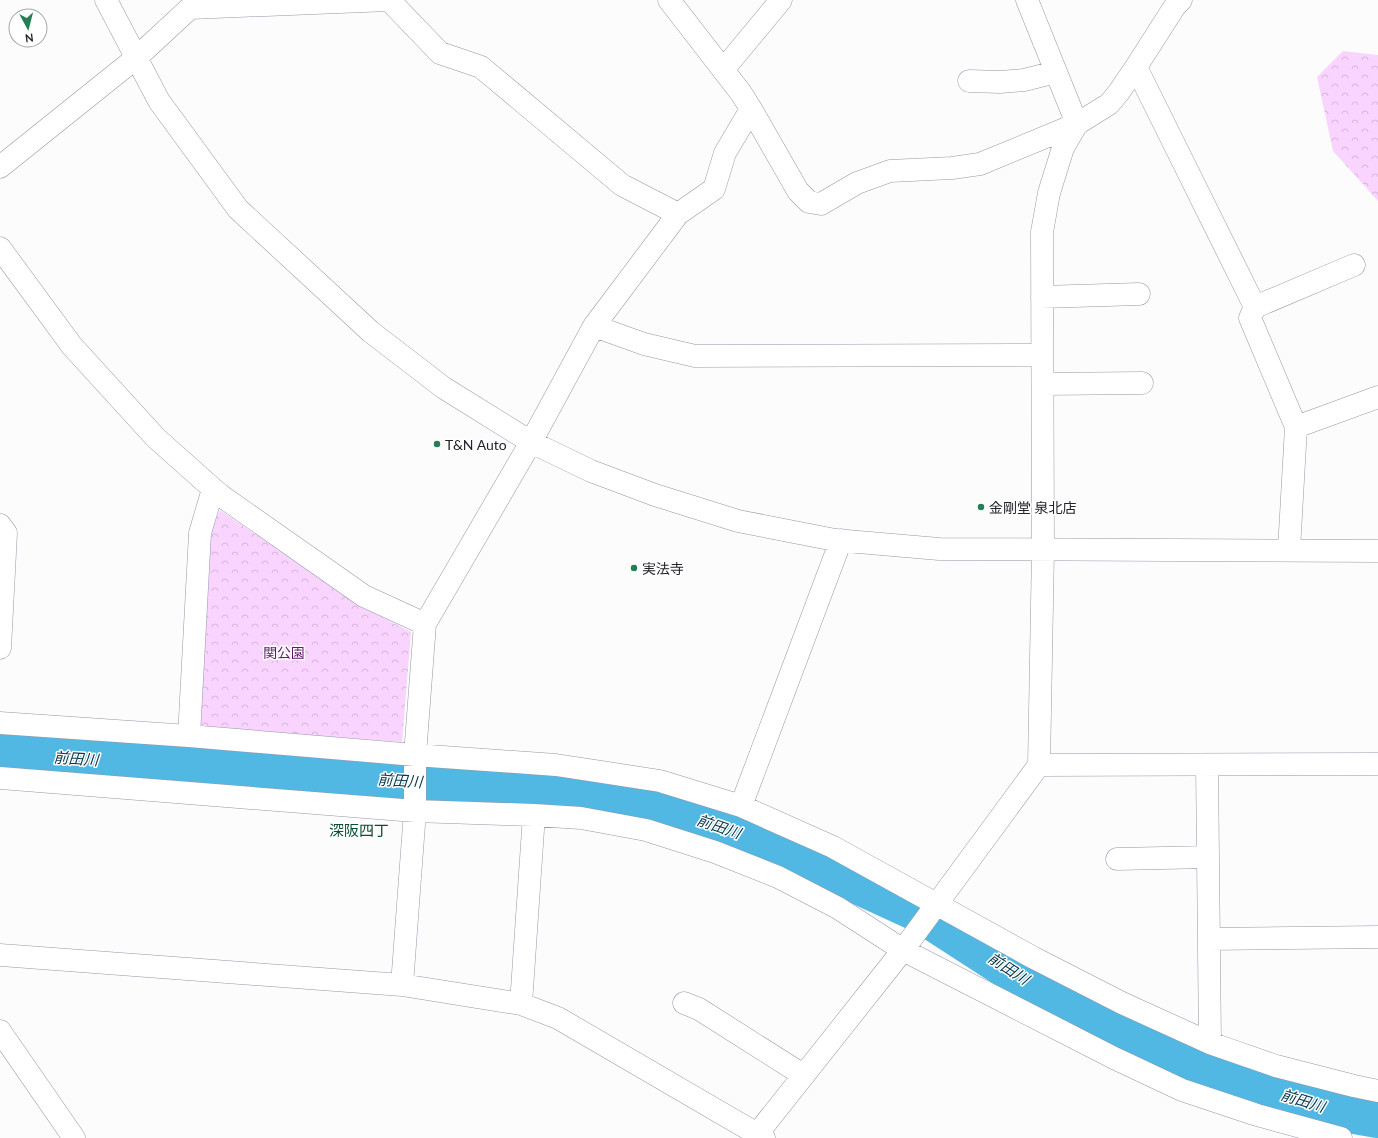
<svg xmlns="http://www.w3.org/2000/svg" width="1378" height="1138" font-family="Lato,'Noto Sans JP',sans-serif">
<defs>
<pattern id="forest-crowns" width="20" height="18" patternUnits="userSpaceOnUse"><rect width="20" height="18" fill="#f9d4ff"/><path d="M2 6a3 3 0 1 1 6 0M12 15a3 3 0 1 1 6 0" fill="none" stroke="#d5b6db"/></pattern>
</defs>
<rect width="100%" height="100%" fill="#fcfcfc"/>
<!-- forest -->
<path fill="url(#forest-crowns)" d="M1343,51L1378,55V201L1333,151L1317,77Z
M220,510L355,603L411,632L402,742L197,727L209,535Z"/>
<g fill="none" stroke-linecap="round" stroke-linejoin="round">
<!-- river -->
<path stroke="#51b8e3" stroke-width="44" d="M0,753L435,784L575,792L684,814L788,850L923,912L1071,1008L1209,1070L1326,1107L1378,1116"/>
<!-- minor casing -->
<g stroke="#9498aa" stroke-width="23">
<path id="minor" d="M106,0L159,101L238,209L371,332L444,388L531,442L591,471L655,495L738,521L835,540L939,549L1378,551
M669,0L741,93L751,109L725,153L714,189L678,214
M1136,67L1255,307L1250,318L1296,427L1289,550
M723,70L781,0
M969,81L1000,82L1024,80L1056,72
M751,109L798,191L809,202L821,204L857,183L890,171L952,168L980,164L1077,124L1109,104L1119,92L1136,67L1175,6L1181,0
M0,167L136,58L190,8L389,0L440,53L481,67L622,185L678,214L594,326L531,442L425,624L415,755V811L402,985
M0,248L72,346L156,438L220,495L364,596L425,624
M1042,297L1139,294
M1255,307L1354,265
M594,326L644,344L695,356L1042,355
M1043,384L1142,383
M1296,427L1378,397
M0,525L6,533L0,648
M0,723L189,736L415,755L556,765L660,781L741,806L833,847L1034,958L1122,1003L1210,1043L1276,1066L1354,1086L1378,1091
M189,736L200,533L213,489
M1039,765L1378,764
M1207,765L1210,1043
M0,778L415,811L534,815L581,818L646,830L715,852L778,877L838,908L903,950L1114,1058L1182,1090L1257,1115L1341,1138
M741,806L841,540
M1117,859L1208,857
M1209,939L1378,937
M0,955L402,985L521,1004L558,1018L764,1138
M684,1003L699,1009L803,1075
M521,1004L534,815
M0,1031L74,1138
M754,1138L903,950L1039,765L1043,550L1042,232L1049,193L1063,148L1077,124L1027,0"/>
</g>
<!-- minor -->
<use href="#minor" stroke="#fff" stroke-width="22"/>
</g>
<!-- markers -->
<g fill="#237f54" stroke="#fff" stroke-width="1.5">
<circle cx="437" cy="444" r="4"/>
<circle cx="981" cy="507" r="4"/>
<circle cx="634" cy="568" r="4"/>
</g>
<g text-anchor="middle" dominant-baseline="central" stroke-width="3" stroke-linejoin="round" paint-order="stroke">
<!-- poi labels -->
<g font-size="14" fill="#22242b" stroke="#fff" text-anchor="start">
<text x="445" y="444">T&amp;N Auto</text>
<text x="989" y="507">金剛堂 泉北店</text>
<text x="642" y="568">実法寺</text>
</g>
<!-- park labels -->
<g font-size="14" fill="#5f1969" stroke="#fff">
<text x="284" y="652">関公園</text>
</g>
<!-- water labels -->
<g font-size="15" font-style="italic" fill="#083749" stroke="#fff">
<text transform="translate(76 758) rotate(4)">前田川</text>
<text transform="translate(400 780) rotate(4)">前田川</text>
<text transform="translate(719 826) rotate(19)">前田川</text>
<text transform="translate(1009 968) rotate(33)">前田川</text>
<text transform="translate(1303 1100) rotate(17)">前田川</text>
</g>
<!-- neighbourhood labels -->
<g font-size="15" fill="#0b4d30" stroke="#fff">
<text x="359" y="830">深阪四丁</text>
</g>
</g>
<!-- north arrow -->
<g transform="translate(28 28) rotate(173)"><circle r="19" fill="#ffffff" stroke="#a7a7aa"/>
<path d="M0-3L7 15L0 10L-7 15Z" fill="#237f54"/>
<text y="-6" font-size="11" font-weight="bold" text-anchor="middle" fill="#22242b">N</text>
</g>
</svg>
